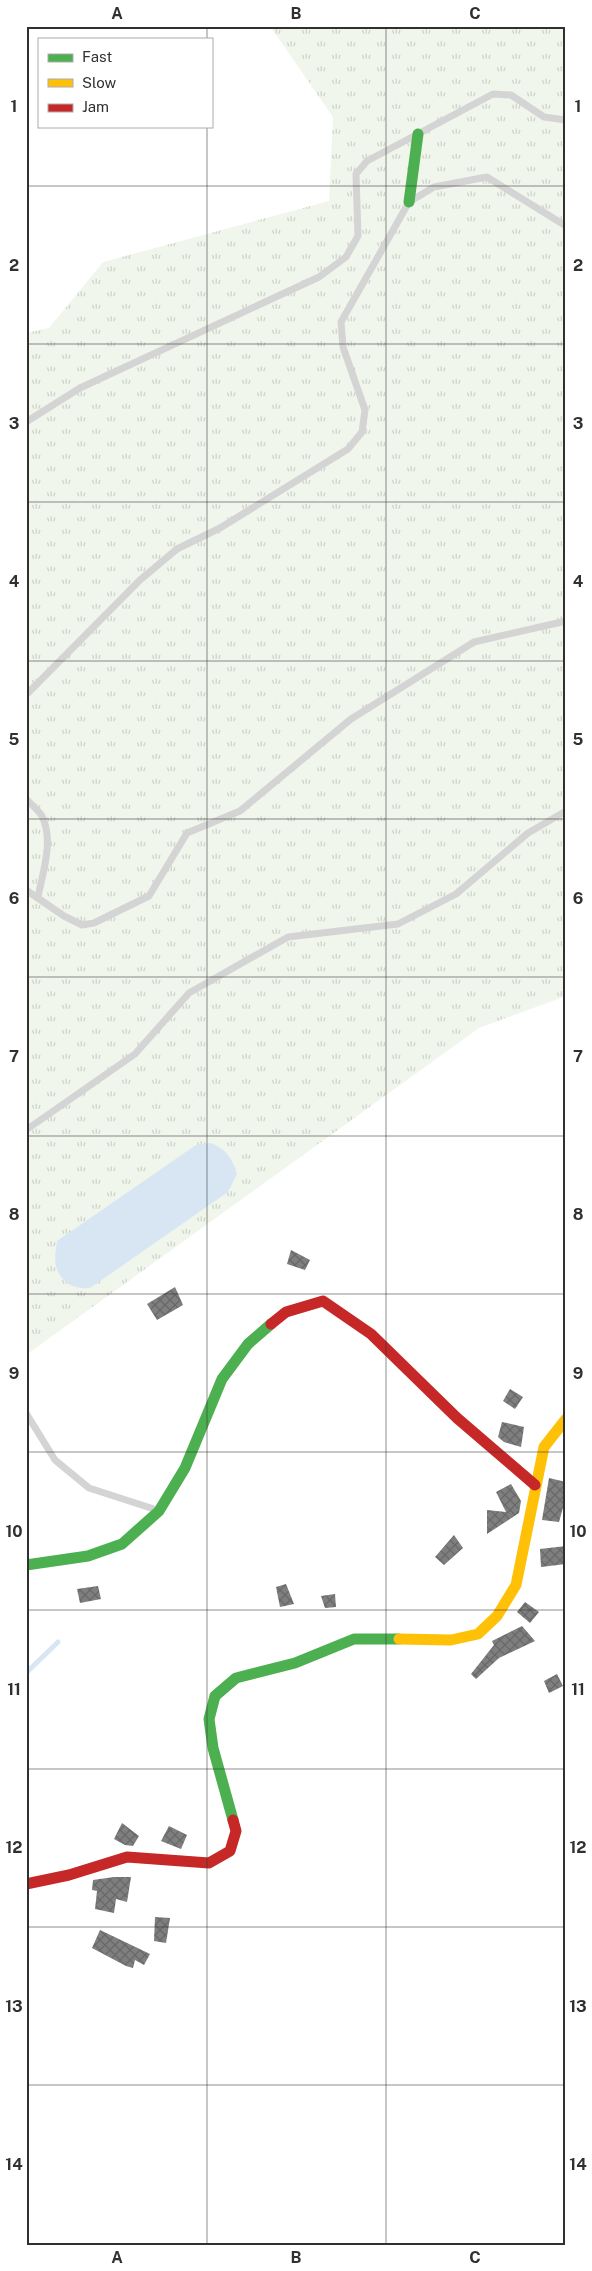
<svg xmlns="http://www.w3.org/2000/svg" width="592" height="2271" font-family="'Public Sans',sans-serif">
<defs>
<pattern id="grass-tufts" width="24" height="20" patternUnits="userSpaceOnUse" patternTransform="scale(1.25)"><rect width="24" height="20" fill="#f0f6ec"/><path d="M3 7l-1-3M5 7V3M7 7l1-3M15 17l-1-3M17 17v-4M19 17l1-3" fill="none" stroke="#ced3cb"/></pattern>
<pattern id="building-cross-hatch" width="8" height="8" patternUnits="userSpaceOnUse" patternTransform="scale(1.25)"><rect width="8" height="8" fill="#7f7f7f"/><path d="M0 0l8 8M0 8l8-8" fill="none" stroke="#686868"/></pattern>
</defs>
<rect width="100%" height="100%" fill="#fff"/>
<!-- grass -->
<path fill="url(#grass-tufts)" d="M270,26H566V996L479,1028L26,1355V333L49,328L103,262L329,201L333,117Z"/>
<!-- water -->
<path fill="#d8e6f4" d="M211,1143C227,1150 232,1158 237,1174L228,1192L90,1288C74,1290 60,1282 56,1266C54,1259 56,1248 57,1241L196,1145Z"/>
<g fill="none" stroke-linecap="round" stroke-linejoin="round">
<!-- stream -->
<path stroke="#d8e6f4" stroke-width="5" d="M26,1673L58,1642"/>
</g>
<!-- building -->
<path fill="url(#building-cross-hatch)" d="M291,1250L310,1260L305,1270L287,1264Z
M175,1287L183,1305L157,1320L147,1304Z
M510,1389L523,1397L515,1409L503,1401Z
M502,1422L524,1427L521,1447L504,1442L498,1437Z
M549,1478L566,1482V1497L559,1522L542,1520Z
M511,1484L521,1501L519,1513L487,1534V1510L506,1512L496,1492Z
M454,1535L463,1548L444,1565L435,1557Z
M566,1546V1564L541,1567L540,1549Z
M286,1584L294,1604L280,1607L276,1587Z
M98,1586L101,1599L80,1603L77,1589Z
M335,1594L336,1607L325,1608L321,1596Z
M525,1602L539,1612L530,1623L517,1612Z
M522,1626L535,1641L499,1658L476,1679L471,1674L494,1645L492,1641Z
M557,1674L563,1686L549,1693L544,1681Z
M122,1823L139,1836L133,1846L125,1845L114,1839Z
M169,1826L187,1835L181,1849L161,1841Z
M114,1877H131L127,1902L116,1899L114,1913L95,1909L97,1891L92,1890L93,1880Z
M155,1917L170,1918L166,1943L154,1941Z
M100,1930L150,1954L144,1965L135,1960L133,1968L126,1966L92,1948Z"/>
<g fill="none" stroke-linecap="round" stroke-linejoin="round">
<!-- lane -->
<path stroke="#d4d4d4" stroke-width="7" d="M26,422L80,388L319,277L346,257L358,236L356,174L367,161L493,94L511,95L544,117L566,120
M26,695L140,580L177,549L220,528L348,449L362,432L365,410L343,347L341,322L409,202L434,187L487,177L566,226
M26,799C31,804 38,810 42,816C54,841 43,871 38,897
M26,890L64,916L82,925L94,923L149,896L187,833L240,811L351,719L474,642L566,621
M26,1130L135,1054L189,993L288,937L398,924L456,894L528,833L566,811
M26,1413L55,1460L89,1488L157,1510"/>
<!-- fast -->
<path stroke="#4caf50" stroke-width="11" d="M409,202L418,134
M26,1565L88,1556L122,1544L159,1511L185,1468L222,1379L248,1344L271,1324
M233,1820L213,1748L209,1719L215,1696L236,1678L295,1663L354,1639H399"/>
<!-- slow -->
<path stroke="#ffc107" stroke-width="11" d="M399,1639L451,1640L478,1634L497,1616L516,1585L544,1447L566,1419"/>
<!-- jam -->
<path stroke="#c62828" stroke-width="11" d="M271,1324L286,1312L323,1301L371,1334L457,1418L535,1485
M26,1884L69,1875L127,1857L209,1863L230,1851L236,1831L233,1820"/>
</g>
<!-- grid -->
<path fill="none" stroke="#303030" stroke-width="1" stroke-opacity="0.55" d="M207,26V39M386,26V2245M207,126V2245M26,186H566M26,344H566M26,502H566M26,661H566M26,819H566M26,977H566M26,1136H566M26,1294H566M26,1452H566M26,1610H566M26,1769H566M26,1927H566M26,2085H566"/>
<!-- border -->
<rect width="592" height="2271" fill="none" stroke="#ffffff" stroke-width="55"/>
<!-- legend -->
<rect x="38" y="38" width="175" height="90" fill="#ffffff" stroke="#acacac"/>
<rect x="48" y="54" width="25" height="8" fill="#4caf50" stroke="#acacac"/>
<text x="82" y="62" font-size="15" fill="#303030">Fast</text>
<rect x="48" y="79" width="25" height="8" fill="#ffc107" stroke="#acacac"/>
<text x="82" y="88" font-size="15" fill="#303030">Slow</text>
<rect x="48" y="104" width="25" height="8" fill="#c62828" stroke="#acacac"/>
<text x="82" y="112" font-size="15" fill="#303030">Jam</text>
<rect x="28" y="28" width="536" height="2216" fill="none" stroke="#303030" stroke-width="2"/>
<g font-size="16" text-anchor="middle" font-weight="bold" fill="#303030">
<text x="117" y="19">A</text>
<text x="296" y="19">B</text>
<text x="475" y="19">C</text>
<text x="14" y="112">1</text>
<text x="578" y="112">1</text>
<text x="14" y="271">2</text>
<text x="578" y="271">2</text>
<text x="14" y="429">3</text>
<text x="578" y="429">3</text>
<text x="14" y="587">4</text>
<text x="578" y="587">4</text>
<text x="14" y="745">5</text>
<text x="578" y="745">5</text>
<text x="14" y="904">6</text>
<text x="578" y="904">6</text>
<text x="14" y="1062">7</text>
<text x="578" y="1062">7</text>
<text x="14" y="1220">8</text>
<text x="578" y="1220">8</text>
<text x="14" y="1379">9</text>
<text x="578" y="1379">9</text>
<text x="14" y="1537">10</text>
<text x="578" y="1537">10</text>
<text x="14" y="1695">11</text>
<text x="578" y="1695">11</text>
<text x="14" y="1853">12</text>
<text x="578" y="1853">12</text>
<text x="14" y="2012">13</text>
<text x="578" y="2012">13</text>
<text x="14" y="2170">14</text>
<text x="578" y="2170">14</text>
<text x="117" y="2263">A</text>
<text x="296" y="2263">B</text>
<text x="475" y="2263">C</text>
</g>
</svg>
